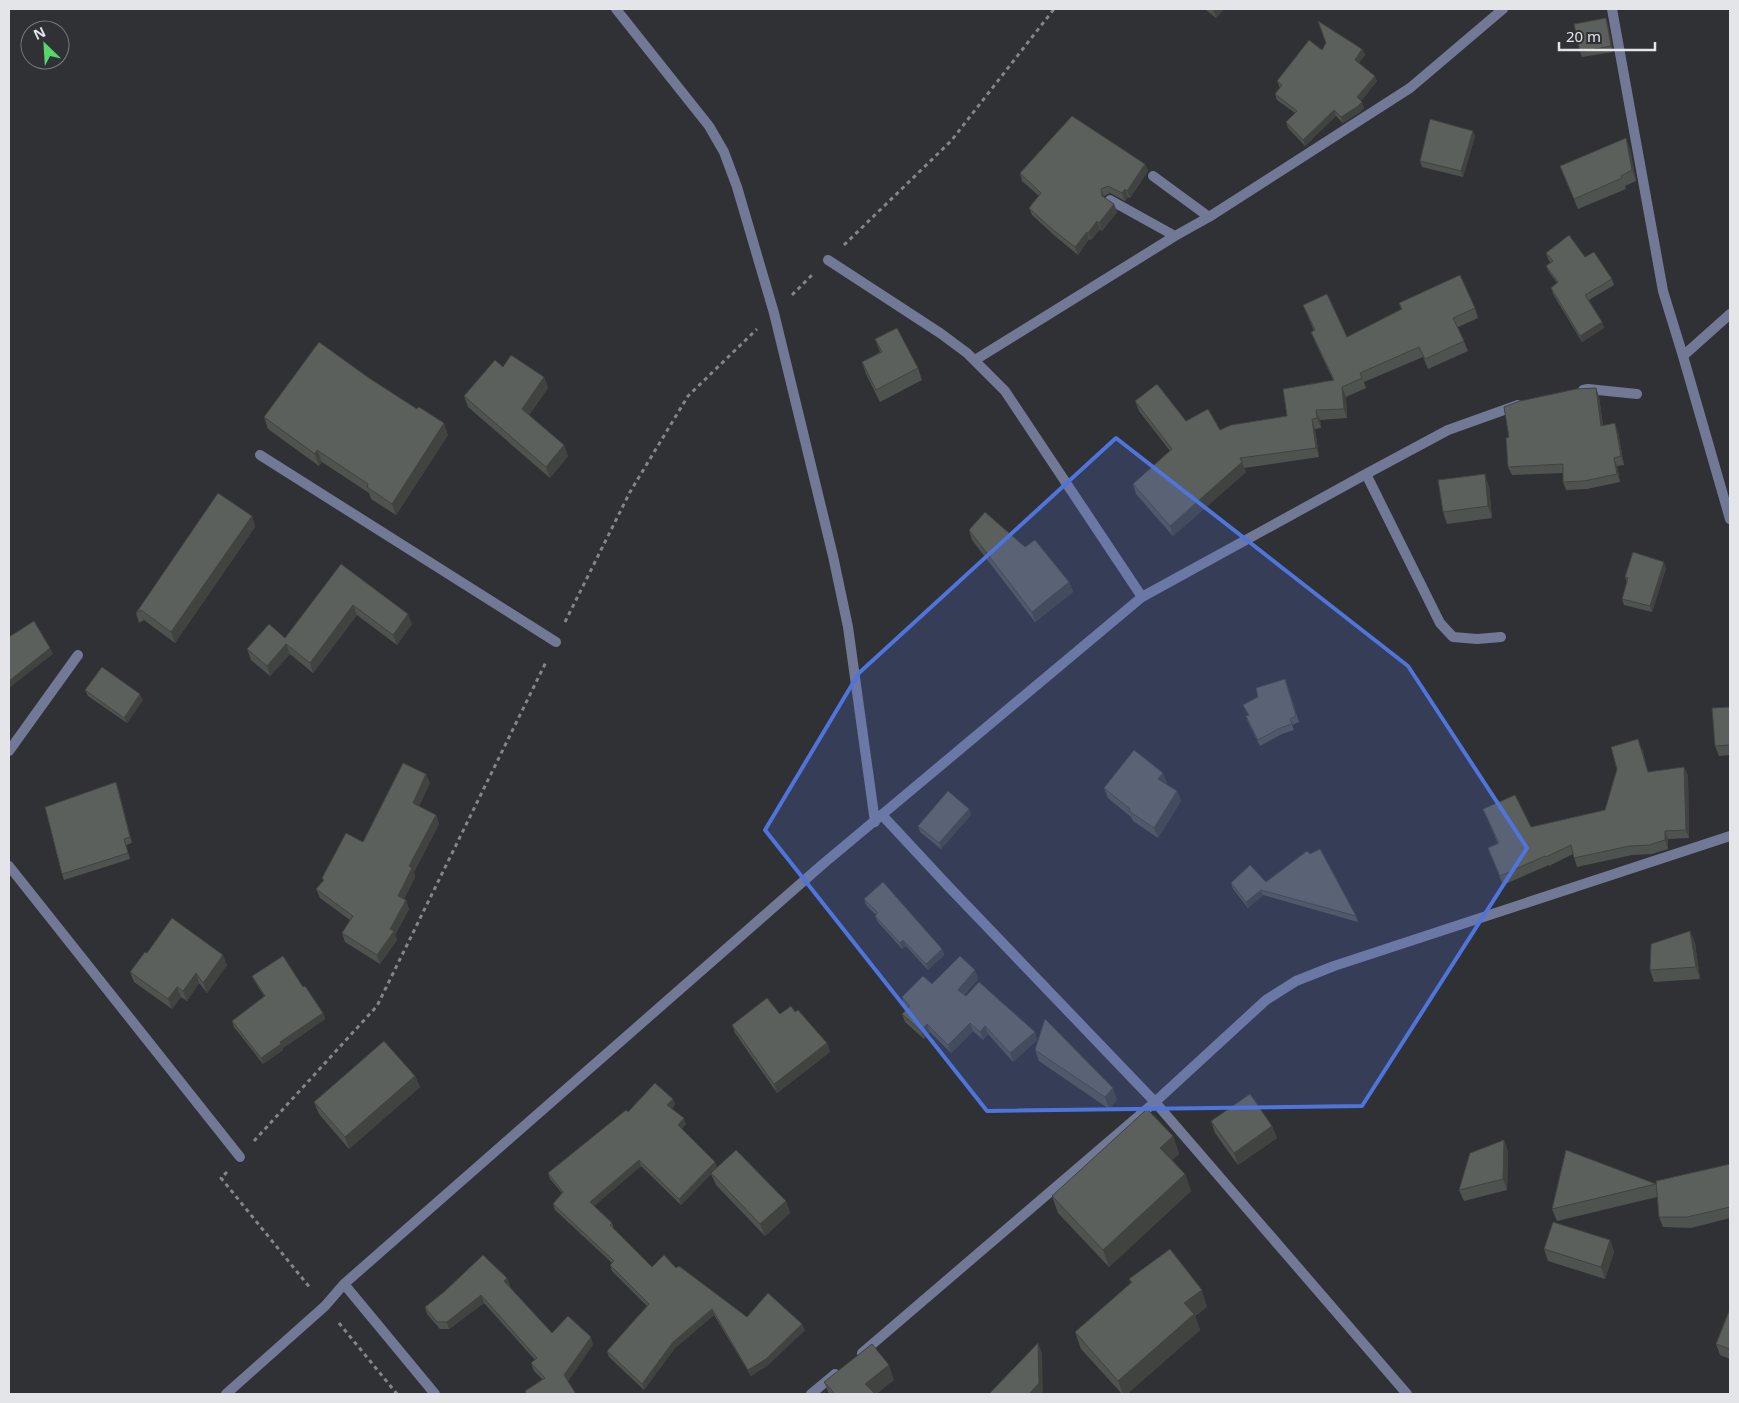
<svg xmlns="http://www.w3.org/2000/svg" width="1739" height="1403" font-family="'Noto Sans',sans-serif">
<rect width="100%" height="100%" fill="#2f3135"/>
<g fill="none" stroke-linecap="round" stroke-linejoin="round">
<!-- path -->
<path stroke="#848589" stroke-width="3" stroke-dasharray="4 4" stroke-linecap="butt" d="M844,245L951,141L1054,9
M792,295L812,275
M565,622L630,492L688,396L757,329
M254,1141L377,1006L546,662
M227,1172L221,1178L311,1289
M339,1323L397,1394"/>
<!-- street -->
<path stroke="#727996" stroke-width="10" d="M616,9L709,126L724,152L737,187L774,313L833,556L848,627L875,822
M1612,9L1663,291L1683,356
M1153,176L1209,217
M1110,200L1175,236
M828,260L940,333L967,353L1005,391L1142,597
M1730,314L1683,356L1730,519
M975,360L1175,236L1209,217L1410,88L1503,9
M1583,390L1588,389L1637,394
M260,455L556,642
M1366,474L1440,623L1453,637L1477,639L1501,637
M9,751L78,655
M882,815L949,887L1155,1102L1407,1394
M9,866L240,1157
M344,1284L435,1394
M862,1353L1155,1102L1266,1000L1296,981L1334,966L1730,836
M226,1394L325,1306L344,1284L823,864L1142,597L1366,474L1448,430L1518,405
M811,1394L835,1374"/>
</g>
<!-- wall -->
<path fill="#4f534f" d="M1205,9H1224L1216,18Z
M1608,24L1613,52L1582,57L1580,52Z
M1362,49L1365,55L1359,63L1377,81L1361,101L1364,108L1360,112L1343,123L1336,116L1305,146L1288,128L1286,122L1295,113L1277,100L1275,94L1280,88L1277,81L1322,50Z
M1475,136L1463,177L1422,167L1420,161Z
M1630,149L1636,181L1625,186L1626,189L1578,209L1560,166Z
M1145,164L1148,171L1130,198L1128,197L1125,201L1110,193L1104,196V198L1114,204L1117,212L1102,231L1100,229L1091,240L1089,239L1078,255L1055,236L1032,215L1029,208L1039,196L1022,181L1020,173Z
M1546,253L1585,257L1612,279L1614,285L1589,300L1602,322L1604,328L1582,342L1553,294L1551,288L1557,283L1549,272L1546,266L1551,263L1548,259Z
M1399,303L1475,308L1478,318L1458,327L1468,351L1428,369L1423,357L1364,382L1366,388L1346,397L1347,418L1320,420L1321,428L1315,429L1319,457L1244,468L1246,472L1173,536L1136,494L1133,484L1170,451L1139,411L1135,401L1186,421L1220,430L1287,416L1333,380L1315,342L1311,332L1314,331L1303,305L1347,337L1401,309Z
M875,339L918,368L922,380L880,402L866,374L862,362L880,352Z
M503,367L544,377L548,388L529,415L564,445L568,456L550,478L468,407L464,396Z
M369,378L448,435L396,515L371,499L369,493L322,462L319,466L268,429L264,417Z
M1596,388L1599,397L1603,425L1618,432L1624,465L1617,466L1620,482L1587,489L1566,490L1563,482V473L1512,475L1508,467L1509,437Z
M1489,486L1492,518L1447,524L1443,512Z
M252,516L255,527L175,643L144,620L139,623L136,613Z
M969,530L1025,547L1069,582L1073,592L1035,622L972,540Z
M341,564L412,624L397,645L357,615L313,673L290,654L270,676L251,660L247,649L285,638Z
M1666,568L1652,612L1624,605L1622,599L1627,582L1625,577Z
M1285,679L1299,722L1292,725L1294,730L1282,734L1260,746L1248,722L1246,716L1248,715L1243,705L1258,697Z
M85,690L143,700L127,723L88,696Z
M1730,707V755L1719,756L1715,746Z
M1642,748L1648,772L1684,767L1688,776L1689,838L1668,839V849L1652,854L1632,855L1577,867L1573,854L1549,866V865L1503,885L1488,848L1498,844L1483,809L1531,827L1605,810Z
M1163,773L1166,784L1177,791L1181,801L1158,838L1133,821L1131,817L1108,798L1104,788Z
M426,774L430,783L419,806L436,815L439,824L414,872L415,877L404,899L406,900L409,909L395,935L397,940L380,964L345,942L342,933L350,920L320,898L316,889L323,881L322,878L363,842Z
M118,788L132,843L126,845L130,859L64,880L62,874Z
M969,809L971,815L941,849L920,832L918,826Z
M1266,882L1356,916L1358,922L1263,895L1248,908L1233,889L1231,883Z
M864,899L942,949L944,955L928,970L906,946L902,949L878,922L875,916L876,915L866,905Z
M1690,931L1695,943L1700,979L1654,982L1650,970Z
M147,953L227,965L207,993L199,983L187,1001L181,997L172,1009L134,982L130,972Z
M252,976L303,987L323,1013L325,1019L283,1048V1050L263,1064L234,1027L232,1021L264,996L255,982Z
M978,979L964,995L1035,1032L1037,1040L1013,1062L988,1034L983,1040L973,1031L951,1053L930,1032L924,1039L905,1022L902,1014L908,1008L904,1005L902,997L932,984Z
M795,1012L827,1043L830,1052L777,1093L735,1033L732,1025L780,1014Z
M1035,1050L1117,1100L1109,1109L1039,1061Z
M415,1076L420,1087L349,1149L319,1114L314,1102Z
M675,1104L672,1109L686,1124L682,1129L715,1162L717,1168L786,1201L790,1213L765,1236L716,1185L711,1174L681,1205L641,1166L594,1206L612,1223L614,1229L652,1267L676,1268L747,1317L805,1330L768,1365L751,1376L714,1315L675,1348L644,1390L609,1357L607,1351L647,1306L612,1271L610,1265L612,1263L555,1210L553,1204L562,1193L550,1179L548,1173L628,1112Z
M1211,1121L1272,1126L1277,1138L1238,1165L1215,1133Z
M1173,1136L1179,1154L1172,1160L1185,1174L1191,1191L1109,1267L1058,1213L1052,1196Z
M1504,1140L1508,1152L1507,1190L1464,1201L1459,1190Z
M1730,1164V1218L1691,1228L1663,1227L1659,1217L1657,1197L1557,1221L1552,1209L1656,1184Z
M1610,1240L1614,1252L1605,1279L1548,1261L1544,1249Z
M507,1278L510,1285L509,1286L552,1333L593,1345L525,1393L543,1380L534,1371L531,1363L535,1360L484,1303L449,1329H440L427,1314L425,1307Z
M1129,1279L1207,1307L1195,1316L1200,1330L1127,1394H1122L1081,1349L1075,1332L1131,1283Z
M1730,1309V1359L1720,1355L1716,1344Z
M894,1380L876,1394H829L824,1382Z"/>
<!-- shaded-wall -->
<path fill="#404340" d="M1214,9H1224L1216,18L1213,10Z
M1606,18L1608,24L1613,52L1611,46Z
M1362,49L1365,55L1358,65L1355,60Z
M1375,76L1377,81L1359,103L1357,97Z
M1362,102L1364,108L1360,112L1343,123L1341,117Z
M1334,110L1336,116L1305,146L1303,140Z
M1473,131L1475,136L1463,177L1461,171Z
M1626,138L1630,149L1636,181L1632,170Z
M1145,164L1148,171L1130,198L1127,191Z
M1101,189L1104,196V204L1102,196Z
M1125,189L1128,197L1125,201L1122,193Z
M1114,204L1117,212L1102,231L1099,223Z
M1097,221L1100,229L1091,240L1088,233Z
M1087,232L1089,239L1078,255L1075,247Z
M1602,322L1604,328L1582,342L1580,336Z
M544,377L548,388L526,420L522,409Z
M1342,387L1346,397L1347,418L1344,409Z
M1596,388L1599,397L1604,434L1601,426Z
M1316,410L1320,420L1321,428L1317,418Z
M1312,419L1315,429L1319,457L1316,448Z
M444,423L448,435L396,515L392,504Z
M1615,423L1618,432L1624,465L1621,456Z
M564,445L568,456L550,478L546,467Z
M317,450L322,462L319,466L315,454Z
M1614,458L1617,466L1620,482L1617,474Z
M1242,462L1246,472L1173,536L1170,526Z
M1485,474L1489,486L1492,518L1488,506Z
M252,516L255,527L175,643L171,632Z
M1664,562L1666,568L1652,612L1650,606Z
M1069,582L1073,592L1035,622L1032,612Z
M353,605L357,615L313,673L310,663Z
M408,614L412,624L397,645L393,635Z
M286,644L290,654L270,676L267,666Z
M50,648L53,654L9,688V681Z
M140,694L143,700L127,723L124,718Z
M1684,767L1688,776L1689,838L1686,830Z
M1163,773L1167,783L1162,789L1158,779Z
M426,774L430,783L416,812L413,803Z
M116,782L118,788L132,843L130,837Z
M1177,791L1181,801L1158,838L1154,828Z
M969,809L971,815L941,849L939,843Z
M436,815L439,824L414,872L415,877L401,905L398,896L409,866Z
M1665,831L1668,839V849L1665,840Z
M1261,890L1263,895L1248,908L1246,902Z
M406,900L409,909L395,935L397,940L380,964L377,955Z
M1690,931L1695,943L1700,979L1696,967Z
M903,940L906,946L902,949L900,943Z
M942,949L944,955L928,970L926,964Z
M223,955L227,965L207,993L203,983Z
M975,970L978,979L960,998L958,990Z
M196,973L199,983L187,1001L183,991Z
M177,987L181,997L172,1009L168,999Z
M323,1013L325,1019L283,1048V1050L263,1064L261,1058L280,1042Z
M970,1023L973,1031L951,1053L948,1045Z
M927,1024L930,1032L924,1039L921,1031Z
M985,1026L988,1034L983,1040L980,1032Z
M1035,1032L1037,1040L1013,1062L1010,1053Z
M827,1043L830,1052L777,1093L774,1084Z
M415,1076L420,1087L349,1149L345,1137Z
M1113,1088L1117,1100L1109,1109L1105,1097Z
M673,1099L675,1104L669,1111L667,1105Z
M684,1118L686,1124L680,1131L678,1125Z
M1272,1126L1277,1138L1238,1165L1234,1153Z
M1173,1136L1179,1154L1167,1165L1160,1148Z
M1504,1140L1508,1152L1507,1190L1503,1179Z
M639,1160L641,1166L592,1208L590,1202Z
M715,1162L717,1168L681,1205L679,1199Z
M1185,1174L1191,1191L1109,1267L1103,1250Z
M786,1201L790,1213L765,1236L760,1224Z
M1610,1240L1614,1252L1605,1279L1601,1267Z
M507,1278L510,1285L507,1288L504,1281Z
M1202,1290L1207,1307L1195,1316L1200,1330L1127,1394H1123L1118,1381L1184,1303Z
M481,1295L484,1303L449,1329L447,1322Z
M712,1309L714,1315L675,1348L644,1390L642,1384L673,1342Z
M802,1324L805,1330L768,1365L751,1376L748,1370Z
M591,1337L593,1345L567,1383L564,1375Z
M1038,1343L1042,1353L1043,1394H1029Z
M889,1365L894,1380L876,1394H869L865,1384Z"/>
<!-- building -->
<path fill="#5c605c" stroke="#404340" d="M1606,18L1611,46L1580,52L1574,24Z
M1318,21L1362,49L1355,60L1375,76L1357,97L1362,102L1358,106L1341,117L1334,110L1303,140L1286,122L1297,111L1275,94L1282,85L1277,81L1309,40L1322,50L1326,43Z
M1072,116L1145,164L1127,191L1125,189L1122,193L1108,186L1101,189L1102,196L1114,204L1099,223L1097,221L1088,233L1087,232L1075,247L1052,229L1029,208L1041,193L1020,173Z
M1430,119L1473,131L1461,171L1420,161Z
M1626,138L1632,170L1621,176L1622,178L1574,199L1560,166Z
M1569,235L1585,257L1594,252L1612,279L1585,295L1602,322L1580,336L1551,288L1558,282L1546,266L1553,261L1546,253Z
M1460,275L1475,308L1453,318L1464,341L1425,359L1419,347L1360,373L1362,378L1342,387L1344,409L1316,410L1317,418L1312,419L1316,448L1240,458L1242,462L1170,526L1133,484L1172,449L1135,401L1157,384L1186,421L1208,409L1220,430L1231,425L1287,416L1283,389L1334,380L1311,332L1315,330L1303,305L1327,294L1347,337L1402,309L1399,303Z
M897,328L918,368L876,390L862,362L882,352L875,339Z
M319,342L369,378L417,409L419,407L444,423L392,504L367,487L368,484L317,450L315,454L264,417Z
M511,355L544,377L522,409L564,445L546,467L464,396L495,360L503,367Z
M1596,388L1601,426L1615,423L1621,456L1614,458L1617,474L1584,481L1563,482V464L1508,467L1506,438L1509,437L1504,407L1520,401L1576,389Z
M1485,474L1488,506L1443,512L1438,480Z
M218,493L252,516L171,632L141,610L136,613Z
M985,512L1025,547L1035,540L1069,582L1032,612L969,530Z
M1633,552L1664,562L1650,606L1622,599L1628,578L1625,577Z
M341,564L408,614L393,635L353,605L310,663L286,644L267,666L247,649L269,624L285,638Z
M34,621L50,648L9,681V637Z
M102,667L140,694L124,718L85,690Z
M1285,679L1296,716L1290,719L1292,724L1280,728L1258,740L1246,716L1249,715L1243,705L1258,697L1256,688Z
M1730,707V745L1715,746L1712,708Z
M1638,739L1648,772L1684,767L1686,830L1665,831V840L1649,845L1629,846L1574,858L1571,845L1546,857L1545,856L1500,876L1488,848L1499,843L1483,809L1515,795L1531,827L1605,810L1617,769L1611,747Z
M1134,750L1163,773L1158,779L1177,791L1154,828L1129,811L1130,809L1104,788Z
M403,763L426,774L413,803L436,815L409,866L412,868L398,896L406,900L390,929L394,931L377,955L342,933L353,916L316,889L324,880L322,878L346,833L363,842Z
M116,782L130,837L124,839L128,853L62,874L45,807Z
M948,791L969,809L939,843L918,826Z
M1320,849L1356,916L1261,890L1246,902L1231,883L1250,865L1266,882L1307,851L1310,854Z
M883,882L942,949L926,964L903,940L900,943L875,916L878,913L864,899Z
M172,918L223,955L203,983L196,973L183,991L177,987L168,999L130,972L145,952L147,953Z
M1690,931L1696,967L1650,970L1651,944Z
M283,956L303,987L305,986L323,1013L280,1042L281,1044L261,1058L232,1021L265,996L252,976Z
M960,956L975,970L958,990L966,996L979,982L1035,1032L1010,1053L985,1026L980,1032L970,1023L948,1045L927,1024L921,1031L902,1014L910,1006L902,997L923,976L932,984Z
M767,998L780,1014L791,1006L795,1012L798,1010L827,1043L774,1084L732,1025Z
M1045,1019L1113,1088L1105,1097L1035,1050Z
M384,1041L415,1076L345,1137L314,1102Z
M655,1083L673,1099L667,1105L684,1118L678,1125L715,1162L679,1199L639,1160L590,1202L612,1223L610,1225L652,1267L664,1255L676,1268L679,1266L747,1317L768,1293L802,1324L766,1359L748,1370L712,1309L673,1342L642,1384L607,1351L649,1304L610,1265L614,1261L553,1204L563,1192L548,1173L626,1110L628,1112Z
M1250,1094L1272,1126L1234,1153L1211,1121Z
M1147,1109L1173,1136L1160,1148L1185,1174L1103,1250L1052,1196Z
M1504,1140L1503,1179L1459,1190L1470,1153Z
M736,1150L786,1201L760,1224L711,1173Z
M1566,1150L1656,1184L1552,1209Z
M1730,1164V1207L1687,1217H1659L1656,1181Z
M1553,1222L1610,1240L1601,1267L1544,1249Z
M1170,1249L1202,1290L1184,1303L1194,1314L1118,1381L1075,1332L1132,1282L1129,1279Z
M483,1255L507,1278L504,1281L552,1333L568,1316L591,1337L564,1375L576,1394H523L526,1393L525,1391L545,1378L531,1363L537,1358L481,1295L447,1322H437L425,1307L444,1292Z
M1730,1309V1349L1716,1344Z
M1038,1343L1039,1383L1029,1394H989Z
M872,1344L889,1365L865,1384L875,1394H835L824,1382Z"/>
<!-- marked area -->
<path fill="#4f74dc" fill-opacity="0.2" stroke="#4f74dc" stroke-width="4" stroke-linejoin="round" d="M1116,438L1408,666L1527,848L1362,1106L987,1111L765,830L859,673Z"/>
<!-- border -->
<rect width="1739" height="1403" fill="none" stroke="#e4e5e8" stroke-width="20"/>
<!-- north arrow -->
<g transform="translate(45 45) rotate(335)"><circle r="24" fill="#2f3135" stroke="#77797d"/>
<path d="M0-4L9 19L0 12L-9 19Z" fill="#58d570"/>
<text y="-8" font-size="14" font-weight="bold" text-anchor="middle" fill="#e4e5e8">N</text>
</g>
<!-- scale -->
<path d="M1559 42v8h96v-8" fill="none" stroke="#e4e5e8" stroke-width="2.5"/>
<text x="1566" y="42" font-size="15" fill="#e4e5e8" stroke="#2f3135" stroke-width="4" paint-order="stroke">20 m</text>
</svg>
